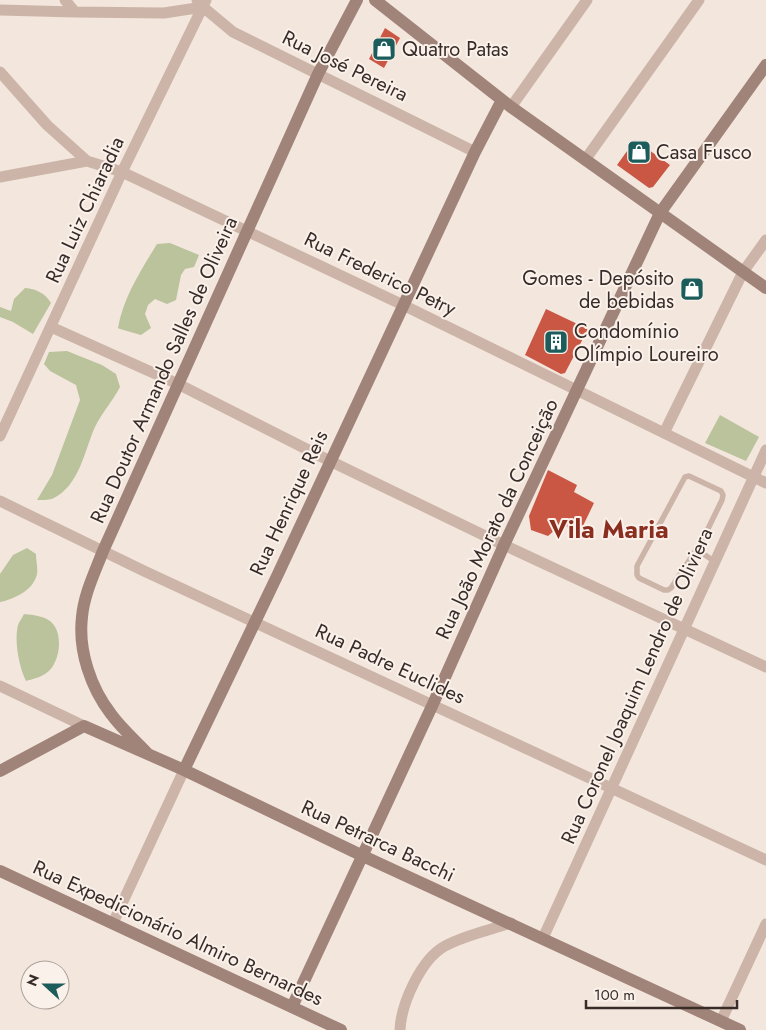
<svg xmlns="http://www.w3.org/2000/svg" width="766" height="1030" font-family="Jost,sans-serif">
<rect width="100%" height="100%" fill="#f3e6dd"/>
<!-- green -->
<path fill="#bac39c" d="M170,243L199,255L194,267L185,269L181,275L176,300L167,304L155,299L148,305L145,314L151,328L141,335L120,329L118,328C123,298 141,270 157,244Z
M25,288C36,289 45,293 51,303L33,334L13,322L0,317V307L11,311L14,299Z
M67,351L102,365L116,374L120,387C113,401 102,412 95,427C84,451 80,486 52,499C48,500 42,500 37,500L52,475L80,400L76,385L50,371L44,364L49,352Z
M720,415L759,437L746,461L705,443Z
M27,548L36,554C36,561 38,568 37,574C33,591 14,599 0,602V574L13,555Z
M24,614C33,615 47,616 53,624C64,637 59,666 45,674C39,678 32,679 26,681C19,667 14,641 18,625C19,622 22,618 24,614Z"/>
<!-- building -->
<path fill="#ca5744" d="M385,28L400,38L384,68L369,59Z
M635,140L670,165L653,187L649,188L617,165Z
M546,309L588,329L565,373L561,374L525,355Z
M548,470L577,485L574,492L594,503L580,532L559,524L556,529L548,536L531,530L529,516Z"/>
<g fill="none" stroke-linecap="round" stroke-linejoin="round">
<!-- lane -->
<path stroke="#ccb5a8" stroke-width="5.5" d="M689,476L721,491L723,495L722,500L702,541L671,588L668,590H664L639,578L637,575V566L685,477Z
M696,549L714,561"/>
<!-- street -->
<path stroke="#ccb5a8" stroke-width="11" d="M65,0L75,12
M197,0L203,7L233,32L475,152
M0,10L75,12L164,13L203,7
M0,72L47,125L87,161L122,172L403,305L766,483
M511,107L587,0
M585,160L699,0
M0,177L87,161
M51,327L178,384L330,461L504,545L766,667
M664,433L743,272L766,240
M0,436L122,172L206,0
M0,501L144,571L766,860
M0,686L84,726
M113,923L184,770
M543,938L766,450
M721,1021L766,924
M400,1030C401,1004 421,959 445,946C465,935 490,930 511,923"/>
<!-- secondary -->
<path stroke="#a08379" stroke-width="12" d="M375,0L511,107L766,288
M148,754C136,741 122,729 111,714C91,688 78,651 82,617C84,594 95,572 103,551L318,74L357,0
M184,770L278,574L475,152L502,100
M0,771L84,726L184,770L363,856L740,1030
M0,871L341,1030
M292,1007L433,704L504,545L660,213L766,65"/>
</g>
<!-- icons -->
<defs>
<g id="shop-square" transform="scale(1.25)"><rect x="-9" y="-9" width="18" height="18" rx="4" fill="#1c5c5a" stroke="#faf1ea"/><path d="M-5-2.5h2.3a2.7 3.5 0 0 1 5.4 0H5L5.5 6h-11ZM-1.5-2.5h3a1.5 2.3 0 0 0-3 0Z" fill="#fff"/></g>
<g id="building-square" transform="scale(1.25)"><rect x="-9" y="-9" width="18" height="18" rx="4" fill="#1c5c5a" stroke="#faf1ea"/><path d="M-4-6H4V6H1V3H-1V6H-4ZM-2.5-4.3h1.7v1.8h-1.7ZM.8-4.3h1.7v1.8H.8ZM-2.5-1h1.7V.8h-1.7ZM.8-1h1.7V.8H.8Z" fill="#fff"/></g>
</defs>
<g fill-rule="evenodd">
<use href="#shop-square" x="384" y="49"/>
<use href="#shop-square" x="639" y="152"/>
<use href="#shop-square" x="692" y="289"/>
<use href="#building-square" x="556" y="342"/>
</g>
<g text-anchor="middle" dominant-baseline="central" stroke-width="4" stroke-linejoin="round" paint-order="stroke">
<!-- poi labels -->
<g font-size="20" fill="#382c29" stroke="#faf1ea" text-anchor="start">
<text x="402" y="49">Quatro Patas</text>
<text x="656" y="152">Casa Fusco</text>
<text x="674" y="278" text-anchor="end">Gomes - Depósito<tspan x="674" dy="23">de bebidas</tspan></text>
<text x="574" y="331">Condomínio<tspan x="574" dy="23">Olímpio Loureiro</tspan></text>
</g>
<!-- street labels -->
<g font-size="20" fill="#382c29" stroke="#faf1ea">
<text transform="translate(345 66) rotate(26)">Rua José Pereira</text>
<text transform="translate(85 210) rotate(-65)">Rua Luiz Chiaradia</text>
<text transform="translate(380 274) rotate(26)">Rua Frederico Petry</text>
<text transform="translate(164 370) rotate(-66)">Rua Doutor Armando Salles de Oliveira</text>
<text transform="translate(289 503) rotate(-65)">Rua Henrique Reis</text>
<text transform="translate(497 519) rotate(-65)">Rua João Morato da Conceição</text>
<text transform="translate(390 664) rotate(25)">Rua Padre Euclides</text>
<text transform="translate(637 686) rotate(-66)">Rua Coronel Joaquim Lendro de Oliviera</text>
<text transform="translate(378 841) rotate(25)">Rua Petrarca Bacchi</text>
<text transform="translate(178 933) rotate(25)">Rua Expedicionário Almiro Bernardes</text>
</g>
<!-- district labels -->
<g font-size="25" font-weight="bold" fill="#8a2e1f" stroke="#faf1ea">
<text x="609" y="529">Vila Maria</text>
</g>
</g>
<!-- north arrow -->
<g transform="translate(45 985) rotate(291)"><circle r="24" fill="#faf1ea" stroke="#aca29d"/>
<path d="M0-4L9 19L0 12L-9 19Z" fill="#1c5c5a"/>
<text y="-8" font-size="14" font-weight="bold" text-anchor="middle" fill="#382c29">N</text>
</g>
<!-- scale -->
<path d="M586 1000v8h151v-8" fill="none" stroke="#382c29" stroke-width="2.5"/>
<text x="594" y="1000" font-size="15" fill="#382c29" stroke="#faf1ea" stroke-width="4" paint-order="stroke">100 m</text>
</svg>
